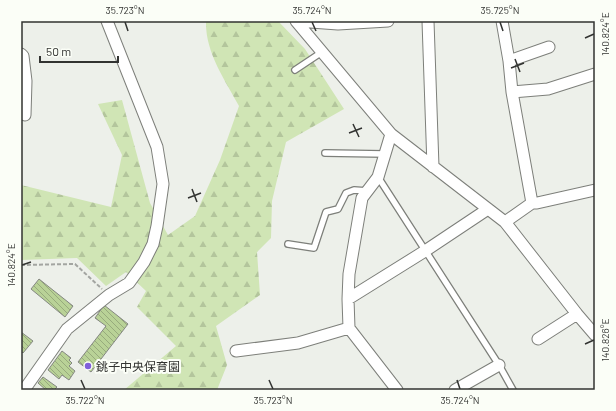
<svg xmlns="http://www.w3.org/2000/svg" width="616" height="411" font-family="Barlow,'Noto Sans JP',sans-serif">
<defs>
<pattern id="forest-firs" width="22" height="20" patternUnits="userSpaceOnUse"><rect width="22" height="20" fill="#d0e5b5"/><path d="M5 1l3.5 6h-7zM16 11l3.5 6h-7z" fill="#b3c59c"/></pattern>
<pattern id="building-back-hatch" width="6" height="6" patternUnits="userSpaceOnUse"><rect width="6" height="6" fill="#b9d297"/><path d="M-1 5l2 2M0 0l6 6M5-1l2 2" fill="none" stroke="#97ab7c"/></pattern>
</defs>
<rect width="100%" height="100%" fill="#edf0ea"/>
<!-- forest -->
<path fill="url(#forest-firs)" d="M206,21H278L305,49L344,109L286,142L272,201L271,238L257,252L260,295L216,326L227,365L217,390H124L176,346L137,307L146,291L126,272L106,286L77,258L21,260V185L111,207L122,155L98,104L122,100L150,203L168,235L195,216L220,160L239,106C225,80 205,52 206,21Z"/>
<!-- building -->
<path fill="url(#building-back-hatch)" stroke="#858882" d="M39,279L73,306L65,317L31,289Z
M104,305L128,324L91,372L78,362L106,326L95,318Z
M21,332L33,341L23,353L21,351Z
M62,351L71,358L69,360L72,363L69,366L75,371L69,380L62,375L59,379L48,370Z
M43,377L57,387L54,390H46L38,383Z"/>
<g fill="none" stroke-linecap="round" stroke-linejoin="round">
<!-- lane casing -->
<g stroke="#7d7f7a" stroke-width="8">
<path id="lane" d="M295,70L322,52
M325,153L385,154
M378,177L499,365L513,390
M288,244L314,248L326,212L338,209L346,193L354,190L368,191"/>
</g>
<!-- street casing -->
<g stroke="#7d7f7a" stroke-width="13">
<path id="street" d="M296,21L391,134L505,222L577,314L595,335
M297,21L338,24L388,21
M428,21L433,167
M502,21L509,61L512,92L532,203
M21,54L23,56L26,81L25,115
M509,61L549,47
M512,92L548,89L595,74
M391,134L378,177L362,198L349,274L348,299L349,328L397,390
M505,222L532,203H537L595,190
M348,299L425,251L488,209
M538,339L577,314
M236,351L298,343L349,328
M24,390L67,329L109,295L129,283L144,262L153,244L157,226L163,184L157,147L107,21
M455,390L499,365"/>
</g>
<!-- path -->
<path stroke="#a3a5a1" stroke-width="2" stroke-dasharray="4 2" stroke-linecap="butt" d="M21,265L75,264L102,289"/>
<!-- lane -->
<use href="#lane" stroke="#fff" stroke-width="5.5"/>
<!-- street -->
<use href="#street" stroke="#fff" stroke-width="11"/>
</g>
<!-- ticks -->
<path fill="none" stroke="#323331" stroke-width="1.5" d="M125,22L128,31M312,22L316,31M500,22L503,31M585,38L594,34M515,59L520,72M511,68L524,63M353,124L359,137M349,133L362,128M192,189L197,202M188,198L201,193M22,265L31,262M585,344L594,340M81,380L85,389M269,380L273,389M457,380L460,389"/>
<!-- markers -->
<circle fill="#8060da" stroke="#fbfef7" stroke-width="1.5" cx="88" cy="366" r="4"/>
<g text-anchor="middle" dominant-baseline="central" stroke-width="4" stroke-linejoin="round" paint-order="stroke">
<!-- poi labels -->
<g font-size="12" fill="#323331" stroke="#fbfef7" text-anchor="start">
<text x="96" y="366">銚子中央保育園</text>
</g>
</g>
<!-- border -->
<rect width="616" height="411" fill="none" stroke="#fbfef7" stroke-width="44"/>
<!-- scale -->
<path d="M40 56v6h78v-6" fill="none" stroke="#323331" stroke-width="2"/>
<text x="46" y="56" font-size="12" fill="#323331" stroke="#fbfef7" stroke-width="3" paint-order="stroke">50 m</text>
<rect x="22" y="22" width="572" height="367" fill="none" stroke="#323331" stroke-width="1.5"/>
<g font-size="10" text-anchor="middle" fill="#323331">
<text x="125" y="14">35.723°N</text>
<text x="312" y="14">35.724°N</text>
<text x="500" y="14">35.725°N</text>
<text transform="translate(605 34) rotate(-90)" y="4">140.824°E</text>
<text transform="translate(11 265) rotate(-90)" y="4">140.824°E</text>
<text transform="translate(605 340) rotate(-90)" y="4">140.826°E</text>
<text x="85" y="404">35.722°N</text>
<text x="273" y="404">35.723°N</text>
<text x="460" y="404">35.724°N</text>
</g>
</svg>
